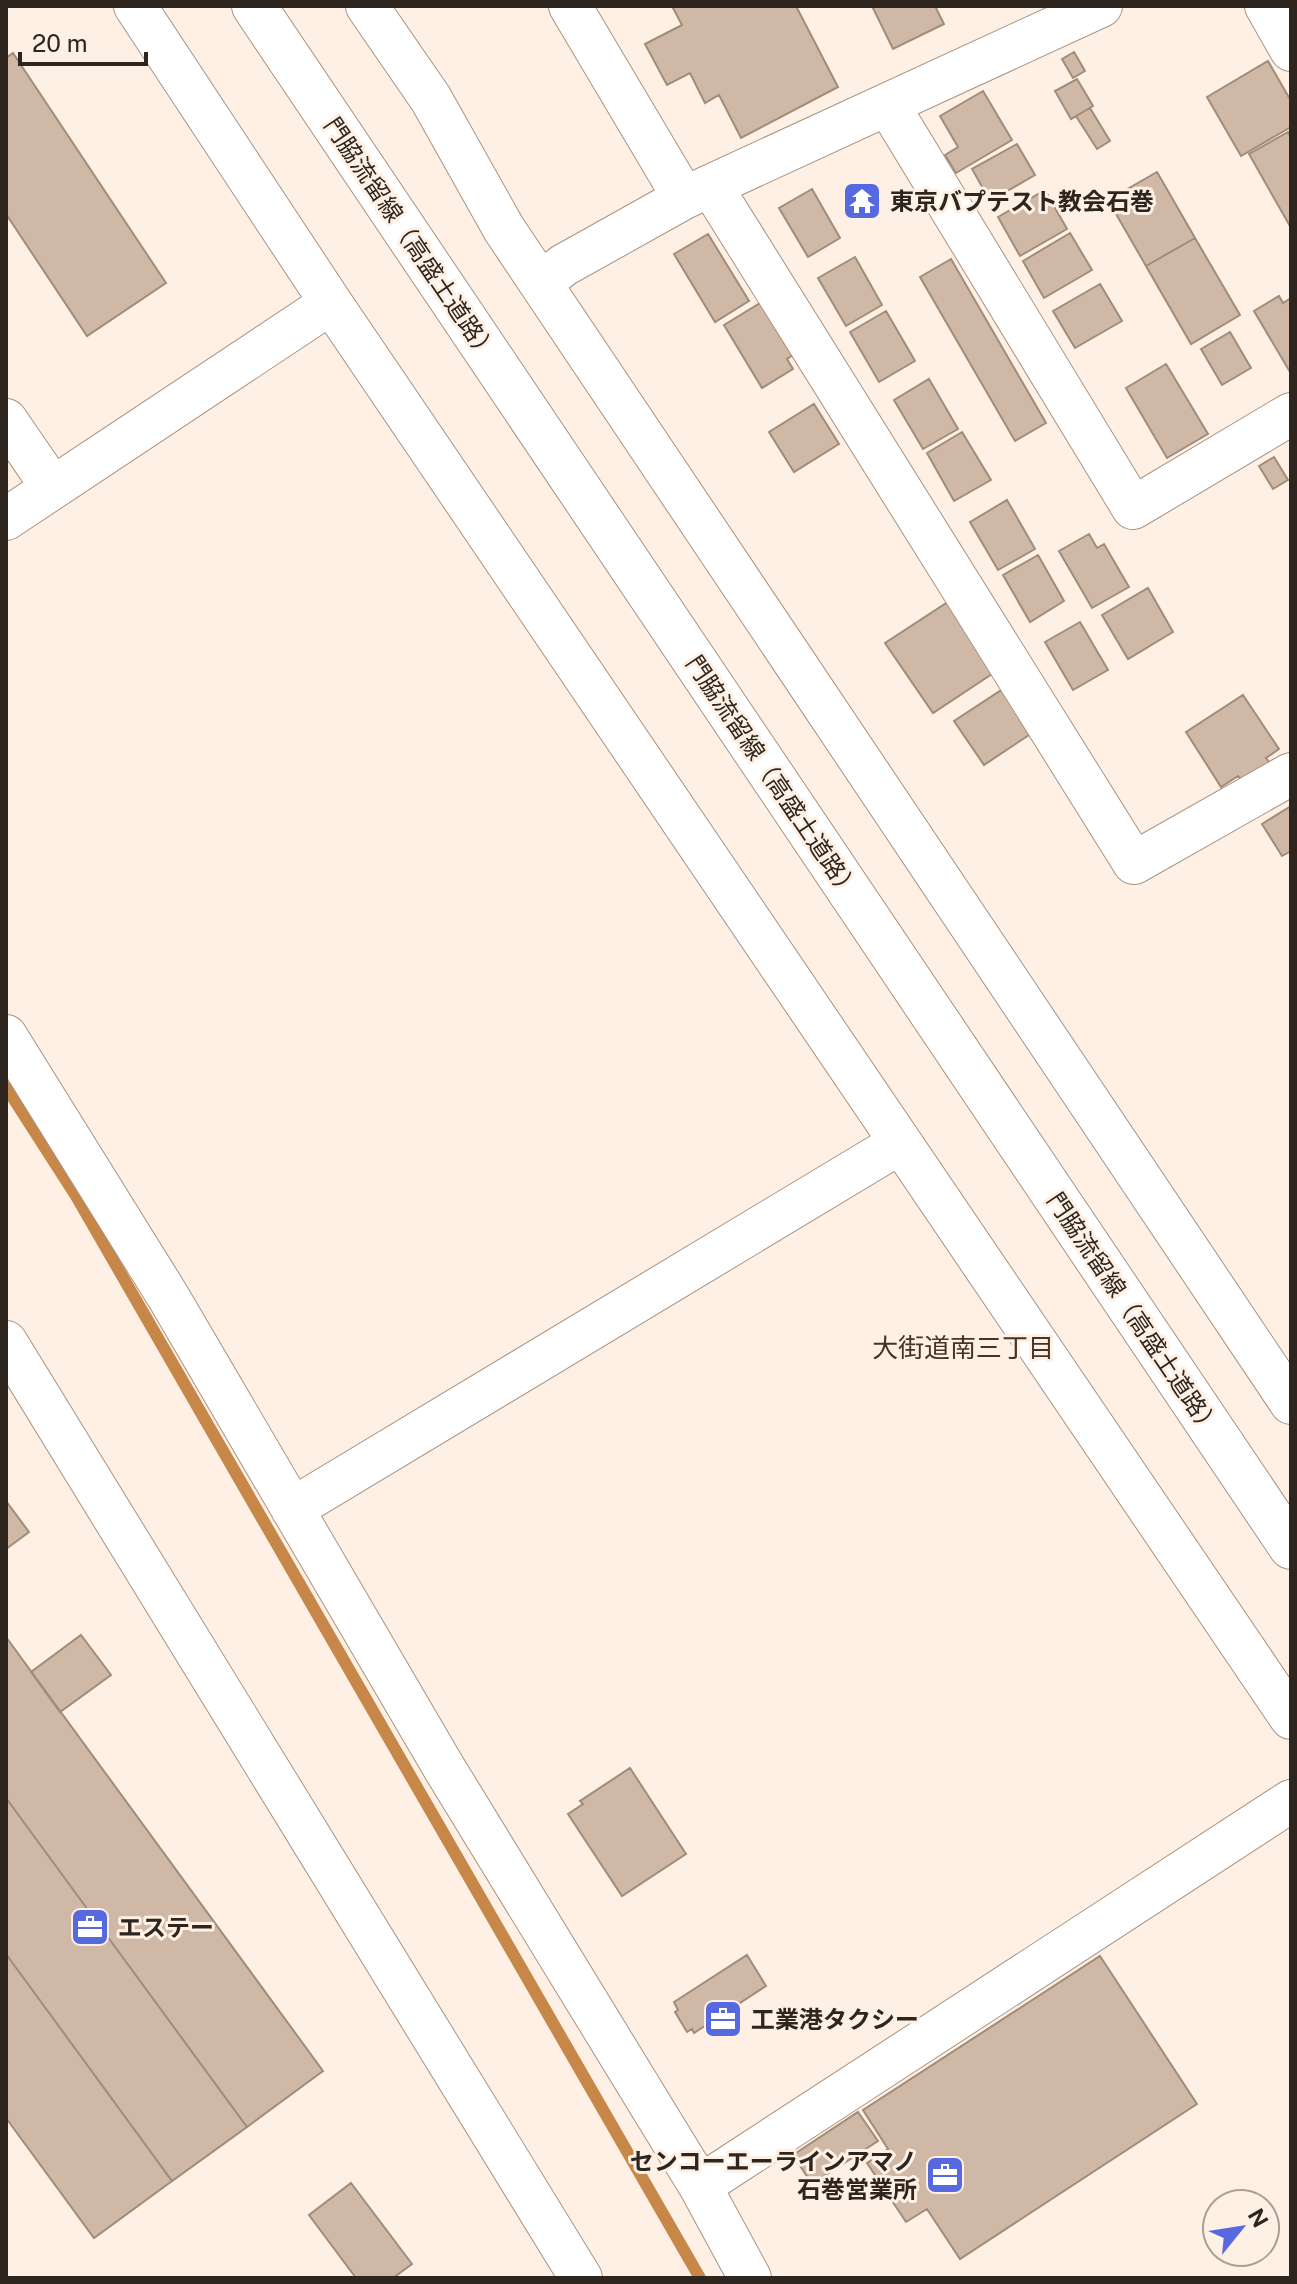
<svg xmlns="http://www.w3.org/2000/svg" width="1297" height="2284" font-family="'Public Sans','Noto Sans JP',sans-serif">
<rect width="100%" height="100%" fill="#fef0e4"/>
<g fill="none" stroke-linecap="round" stroke-linejoin="round">
<!-- stream -->
<path stroke="#c78749" stroke-width="12" d="M6,1087L76,1196L700,2278"/>
</g>
<!-- building -->
<path fill="#cfb8a5" stroke="#a18c79" stroke-width="2" d="M672,6H796L838,87L741,138L719,95L705,103L690,73L667,85L645,44L682,25Z
M872,6H935L944,24L893,49Z
M1074,52L1085,71L1073,78L1062,59Z
M13,53L166,283L87,336L6,214V58Z
M1268,61L1291,101V127L1241,156L1207,97Z
M1077,79L1093,106L1071,119L1055,91Z
M983,91L1012,140L956,173L945,155L958,147L940,116Z
M1090,108L1110,141L1097,149L1076,116Z
M1288,132L1291,137V228L1249,154Z
M1017,144L1035,175L990,201L972,169Z
M1157,172L1195,238L1146,266L1108,200Z
M812,189L840,238L808,257L779,208Z
M1045,190L1067,229L1020,256L998,217Z
M1070,233L1092,270L1044,298L1023,261Z
M708,234L749,301L715,322L674,254Z
M1195,238L1240,315L1191,344L1146,266Z
M855,257L882,305L846,326L818,278Z
M951,259L1046,423L1015,441L920,277Z
M1100,284L1122,321L1075,348L1053,311Z
M1279,296L1283,303L1291,298L1290,372L1254,311Z
M765,300L796,353L787,359L793,369L762,388L724,325Z
M886,311L915,361L879,382L850,332Z
M1230,332L1251,368L1222,385L1201,349Z
M1166,364L1208,434L1167,458L1126,388Z
M929,379L958,429L923,449L894,400Z
M814,404L839,444L794,472L769,432Z
M962,432L991,480L954,501L927,453Z
M1274,457L1288,480L1273,489L1259,466Z
M1007,500L1035,549L998,570L970,522Z
M1089,534L1097,548L1104,544L1129,587L1092,608L1059,551Z
M1038,555L1064,601L1030,622L1003,575Z
M1148,588L1173,632L1128,659L1102,615Z
M951,600L998,670L933,713L885,643Z
M1080,622L1108,670L1073,690L1045,642Z
M1006,687L1035,731L984,765L954,721Z
M1243,695L1279,749L1266,758L1270,763L1242,781L1238,776L1221,787L1186,732Z
M1291,806V851L1282,856L1262,824Z
M6,1501L29,1532L6,1549Z
M81,1635L111,1675L60,1712L31,1672Z
M6,1637L323,2071L247,2127L6,1798Z
M630,1768L686,1854L622,1896L568,1814L583,1804L580,1801Z
M6,1798L247,2127L172,2181L6,1954Z
M6,1954L172,2181L94,2238L6,2118Z
M747,1955L766,1986L694,2033L692,2029L687,2032L675,2012L678,2010L674,2002Z
M1100,1956L1197,2104L960,2259L927,2209L906,2222L867,2163L888,2149L863,2110Z
M858,2112L878,2141L812,2184L793,2155Z
M351,2183L412,2264L393,2278H356L309,2215Z"/>
<g fill="none" stroke-linecap="round" stroke-linejoin="round">
<!-- minor casing -->
<g stroke="#a99381" stroke-width="44">
<path id="minor" d="M135,6L331,303L1291,1718
M367,6L431,99L504,229L1291,1403
M570,6L684,198
M1266,6L1291,50
M888,105L1133,508L1291,414
M711,186L1134,863L1291,774
M542,282L564,265L684,198L1101,6
M6,420L52,487
M6,519L331,303
M6,1036L169,1298L443,1766L700,2186L750,2278
M6,1342L581,2278
M292,1509L900,1143
M700,2186L1291,1801"/>
</g>
<!-- major casing -->
<g stroke="#a99381" stroke-width="46">
<path id="major" d="M254,6L1291,1547"/>
</g>
<!-- minor -->
<use href="#minor" stroke="#fff" stroke-width="42"/>
<!-- major -->
<use href="#major" stroke="#fff" stroke-width="44"/>
</g>
<!-- icons -->
<defs>
<g id="temple-square" transform="scale(2)"><rect x="-9" y="-9" width="18" height="18" rx="4" fill="#5769df" stroke="#fef0e4"/><path d="M0-6L5-2H3V0L6.5 2.5H4V6H1.5V3h-3V6H-4V2.5H-6.5L-3 0V-2H-5Z" fill="#fff"/></g>
<g id="office-square" transform="scale(2)"><rect x="-9" y="-9" width="18" height="18" rx="4" fill="#5769df" stroke="#fef0e4"/><path d="M-6-3h4V-5.5h4V-3h4V5H-6ZM-1-4.5V-3h2v-1.5ZM-6 0V1H6V0Z" fill="#fff"/></g>
</defs>
<g fill-rule="evenodd">
<use href="#temple-square" x="862" y="201"/>
<use href="#office-square" x="90" y="1927"/>
<use href="#office-square" x="723" y="2019"/>
<use href="#office-square" x="945" y="2175"/>
</g>
<g text-anchor="middle" dominant-baseline="central" stroke-width="6" stroke-linejoin="round" paint-order="stroke">
<!-- poi labels -->
<g font-size="24" font-weight="bold" fill="#2e261e" stroke="#fef0e4" text-anchor="start">
<text x="890" y="201">東京バプテスト教会石巻</text>
<text x="118" y="1927">エステー</text>
<text x="751" y="2019">工業港タクシー</text>
<text x="917" y="2161" text-anchor="end">センコーエーラインアマノ<tspan x="917" dy="28">石巻営業所</tspan></text>
</g>
<!-- street labels -->
<g font-size="24" fill="#2e261e" stroke="#fef0e4">
<text transform="translate(411 239) rotate(56)">門脇流留線（高盛土道路）</text>
<text transform="translate(773 777) rotate(56)">門脇流留線（高盛土道路）</text>
<text transform="translate(1134 1314) rotate(56)">門脇流留線（高盛土道路）</text>
</g>
<!-- neighbourhood labels -->
<g font-size="26" fill="#453323" stroke="#fef0e4">
<text x="963" y="1347">大街道南三丁目</text>
</g>
</g>
<!-- border -->
<rect width="1297" height="2284" fill="none" stroke="#2e261e" stroke-width="16"/>
<!-- north arrow -->
<g transform="translate(1241 2228) rotate(60)"><circle r="38" fill="#fef0e4" stroke="#ab9f95" stroke-width="2"/>
<path d="M0-6L14 30L0 20L-14 30Z" fill="#5769df"/>
<text y="-12" font-size="22" font-weight="bold" text-anchor="middle" fill="#2e261e">N</text>
</g>
<!-- scale -->
<path d="M20 52v12h126v-12" fill="none" stroke="#2e261e" stroke-width="4"/>
<text x="32" y="52" font-size="24" fill="#2e261e" stroke="#fef0e4" stroke-width="6" paint-order="stroke">20 m</text>
</svg>
